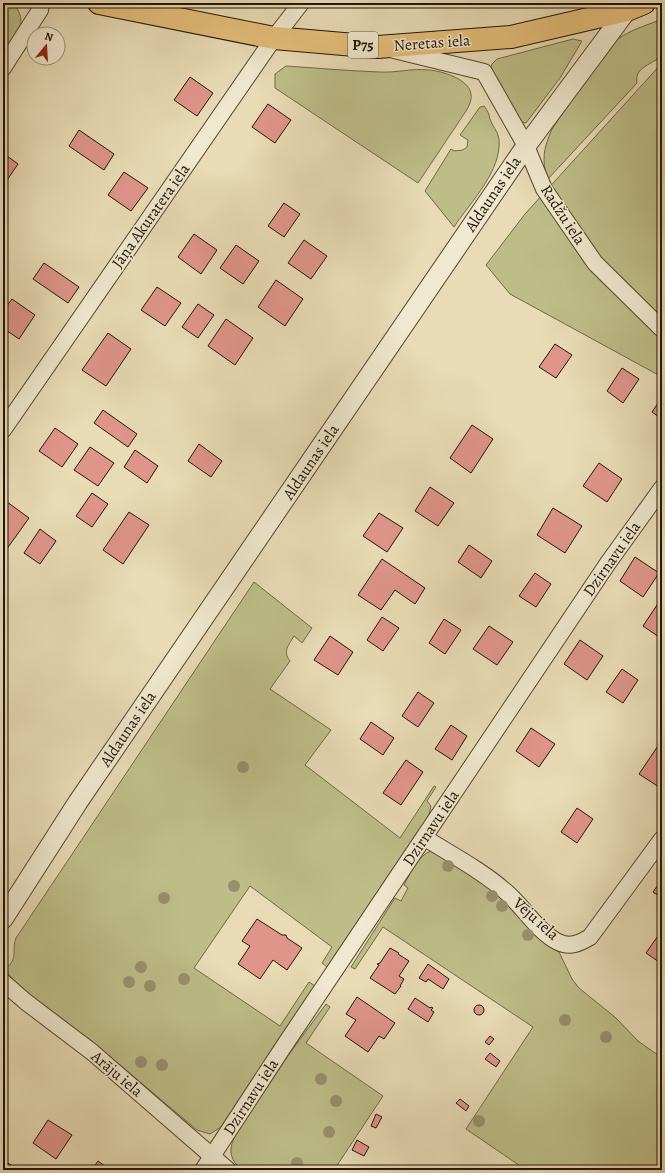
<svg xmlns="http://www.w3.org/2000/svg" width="665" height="1173" font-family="Alegreya,serif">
<rect width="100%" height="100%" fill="#e8dbb5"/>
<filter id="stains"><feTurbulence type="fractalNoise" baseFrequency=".005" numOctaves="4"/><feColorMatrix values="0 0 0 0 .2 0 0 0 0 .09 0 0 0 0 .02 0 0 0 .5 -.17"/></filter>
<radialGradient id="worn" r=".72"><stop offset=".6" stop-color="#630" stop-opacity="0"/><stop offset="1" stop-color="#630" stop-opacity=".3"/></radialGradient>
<!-- green -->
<path fill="#bebd88" stroke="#706947" d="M3,3L14,4C30,24 15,39 3,56Z
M662,19V55C653,65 634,66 637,83L547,180C542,158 543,150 552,129L604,53C620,32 638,29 662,19Z
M573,39L582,41L560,78L526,123L521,122L490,70L492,64L497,59Z
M662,63V377L510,294L486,265L525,214Z
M286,66C317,68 349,71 380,72C396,73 412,68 429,70C442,71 469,79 471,94C472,100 469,106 466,111L418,183L275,88V74Z
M484,106C488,111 489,114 490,119C492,126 498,131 499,139C502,171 471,201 454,227L425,191L451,149L454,151L463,150L467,147L468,140L460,135L480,107Z
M254,582L312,628L302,643L294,636C289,645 282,651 290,661L270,689L331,730L305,765L400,838L434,786L436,787L427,801L431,806L429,815L327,967L322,963L332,947L250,886L194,968L280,1026L309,982L315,986L221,1127L210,1134L197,1130C163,1102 129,1072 95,1044C76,1028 11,989 6,968C19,958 11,951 16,938Z
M431,851L485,879L558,950L572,979L579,988L616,1018L638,1041L662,1058V1170H526L466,1129L533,1027L383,927L355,969L351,967L395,898L401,901L408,888L404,885C410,874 418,855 431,851Z
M326,1004L330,1007L306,1043L383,1096L334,1170H241C230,1159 228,1150 235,1136L287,1057Z"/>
<!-- building -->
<path fill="#df958a" stroke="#221506" d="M190,77L213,93L197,116L174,100Z
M268,104L291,120L275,143L252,127Z
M79,130L114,154L104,170L69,146Z
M3,153L18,164L3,186Z
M124,172L148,188L131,211L108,195Z
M284,203L300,214L284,237L268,226Z
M194,234L217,250L201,274L178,257Z
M304,240L327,256L311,279L288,263Z
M236,245L259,261L243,284L220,268Z
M44,263L79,287L68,303L33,279Z
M276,280L303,299L285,326L258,307Z
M157,287L181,303L165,326L141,310Z
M12,299L35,315L19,339L3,328V311Z
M198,304L214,315L198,338L182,327Z
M226,319L253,338L235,365L208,346Z
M108,333L131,349L106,386L82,370Z
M555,344L572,355L556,378L539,367Z
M622,368L639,379L623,403L607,391Z
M662,397V419L652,412Z
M103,410L137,434L128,447L94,423Z
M472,425L493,439L471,473L450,458Z
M55,428L78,444L62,467L39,451Z
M199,444L222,461L211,477L188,461Z
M90,447L114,463L98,486L74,470Z
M135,450L158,466L147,483L124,467Z
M599,463L622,479L607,502L583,486Z
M430,487L454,503L438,526L415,511Z
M92,493L108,504L92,527L76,516Z
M3,499L29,518L6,550L3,548Z
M553,508L582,526L565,553L537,535Z
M129,512L149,525L123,564L103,550Z
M379,513L403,528L387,552L363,536Z
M40,529L56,541L40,564L24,553Z
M469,545L492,561L481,578L458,562Z
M635,557L659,573L643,597L620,581Z
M382,559L425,588L415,604L395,590L381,610L358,595Z
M535,573L551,584L536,607L519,596Z
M659,602L662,605V632L659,637L643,626Z
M382,617L399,628L383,651L367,640Z
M444,619L461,630L445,654L429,643Z
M489,626L513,642L497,665L473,649Z
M330,636L353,652L338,675L314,660Z
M580,640L603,656L587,680L564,664Z
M622,669L638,680L623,703L606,692Z
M418,692L434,703L418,727L402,716Z
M371,722L394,738L383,755L360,739Z
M451,725L467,736L452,760L435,749Z
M531,728L555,744L539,767L516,751Z
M662,740V789L639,774Z
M406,760L423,772L401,805L383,793Z
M577,808L593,819L577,843L561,832Z
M662,879V898L653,892Z
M257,919L282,935H286L287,938L302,948L287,970L273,960L260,979L238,964L250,946L242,941Z
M662,930V964L646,953Z
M390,948L399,953L398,954L409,961L399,976L404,979L400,986H401L395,994L370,978L379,965L377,964L380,963Z
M428,964L449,979L443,989L428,979L426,982L419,978Z
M357,997L395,1023L384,1039L379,1036L368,1052L345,1036L356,1020L346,1014Z
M415,998L430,1008L431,1007L433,1008L431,1010L434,1012L428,1022L408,1009Z
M474 1010a5 5 0 1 1 10 0a5 5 0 1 1-10 0Z
M490,1036L494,1039L489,1045L485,1042Z
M490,1053L500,1061L496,1067L485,1059Z
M460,1099L469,1106L466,1111L456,1103Z
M376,1114L382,1117L376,1128L371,1126Z
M48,1120L72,1135L56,1159L33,1143Z
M357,1140L369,1147L364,1156L352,1150Z
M3,1160L16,1168L14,1170H3Z
M98,1161L110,1170H92Z"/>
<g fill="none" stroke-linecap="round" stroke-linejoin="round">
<!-- minor casing -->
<g stroke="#544632" stroke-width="18">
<path id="minor" d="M394,50L484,72L526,146L544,189L595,263L662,329
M3,68L40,10L41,3
M3,430L274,38L301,3
M425,838C452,855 481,870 505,891C523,906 537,931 558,942C570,948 580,943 590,937L662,839
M3,982L26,1002L92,1052L228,1170
M203,1170L282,1049L608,563L662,488"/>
</g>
<!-- tertiary casing -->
<g stroke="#544632" stroke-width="21">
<path id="tertiary" d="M3,919L78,802L526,146L627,10"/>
</g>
<!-- primary casing -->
<g stroke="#221506" stroke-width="24">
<path id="primary" d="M99,3L274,38L378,47L511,37L627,10L644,3"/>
</g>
<!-- minor -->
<use href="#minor" stroke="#f0e8cf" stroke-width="16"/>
<!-- tertiary -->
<use href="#tertiary" stroke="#f0e8cf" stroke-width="19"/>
<!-- primary -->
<use href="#primary" stroke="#e4be7a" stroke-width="22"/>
</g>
<!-- trees -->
<g fill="#998f6e">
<circle cx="243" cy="767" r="6"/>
<circle cx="448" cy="866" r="6"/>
<circle cx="234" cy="886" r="6"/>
<circle cx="492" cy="896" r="6"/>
<circle cx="164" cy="898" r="6"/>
<circle cx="502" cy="906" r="6"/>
<circle cx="528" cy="935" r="6"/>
<circle cx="141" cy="967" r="6"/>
<circle cx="184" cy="979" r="6"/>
<circle cx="129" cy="982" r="6"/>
<circle cx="150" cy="986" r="6"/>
<circle cx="565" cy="1020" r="6"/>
<circle cx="606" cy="1037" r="6"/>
<circle cx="141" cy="1062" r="6"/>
<circle cx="162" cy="1065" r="6"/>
<circle cx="321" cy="1079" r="6"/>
<circle cx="336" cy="1101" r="6"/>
<circle cx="479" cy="1121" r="6"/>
<circle cx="329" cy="1132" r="6"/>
<circle cx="297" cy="1163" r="6"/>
</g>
<g text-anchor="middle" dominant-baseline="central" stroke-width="3" stroke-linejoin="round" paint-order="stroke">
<!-- shield labels -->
<rect fill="#f0e8cf" stroke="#605442" stroke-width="1" x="348" y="32" width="30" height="26" rx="3"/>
<g font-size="15" font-weight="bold" fill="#221506">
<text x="363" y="45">P75</text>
</g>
<!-- street labels -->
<g font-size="16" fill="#221506" stroke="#f0e8cf">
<text transform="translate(432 43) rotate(-4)">Neretas iela</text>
<text transform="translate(493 194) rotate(-56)">Aldaunas iela</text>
<text transform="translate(563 215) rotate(57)">Radžu iela</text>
<text transform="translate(151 216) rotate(-55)">Jāņa Akuratera iela</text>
<text transform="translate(311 462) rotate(-56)">Aldaunas iela</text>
<text transform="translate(612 559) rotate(-55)">Dzirnavu iela</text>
<text transform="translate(128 729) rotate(-56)">Aldaunas iela</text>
<text transform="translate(431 828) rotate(-56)">Dzirnavu iela</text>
<text transform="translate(536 919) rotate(42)">Vēju iela</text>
<text transform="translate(117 1074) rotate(40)">Arāju iela</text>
<text transform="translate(251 1097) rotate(-57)">Dzirnavu iela</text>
</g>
</g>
<!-- margin -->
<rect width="665" height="1173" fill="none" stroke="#e8dbb5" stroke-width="16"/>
<rect x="4" y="4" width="657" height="1165" fill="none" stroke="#221506" stroke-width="2"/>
<rect x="8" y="8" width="649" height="1157" fill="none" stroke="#221506"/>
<!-- north arrow -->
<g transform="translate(46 46) rotate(18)"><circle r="19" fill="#f0e8cf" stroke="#9e947f"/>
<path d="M0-3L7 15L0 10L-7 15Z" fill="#8f2418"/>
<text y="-6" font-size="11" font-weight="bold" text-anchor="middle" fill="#221506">N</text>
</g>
<rect width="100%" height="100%" filter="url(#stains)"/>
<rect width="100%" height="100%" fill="url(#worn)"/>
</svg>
